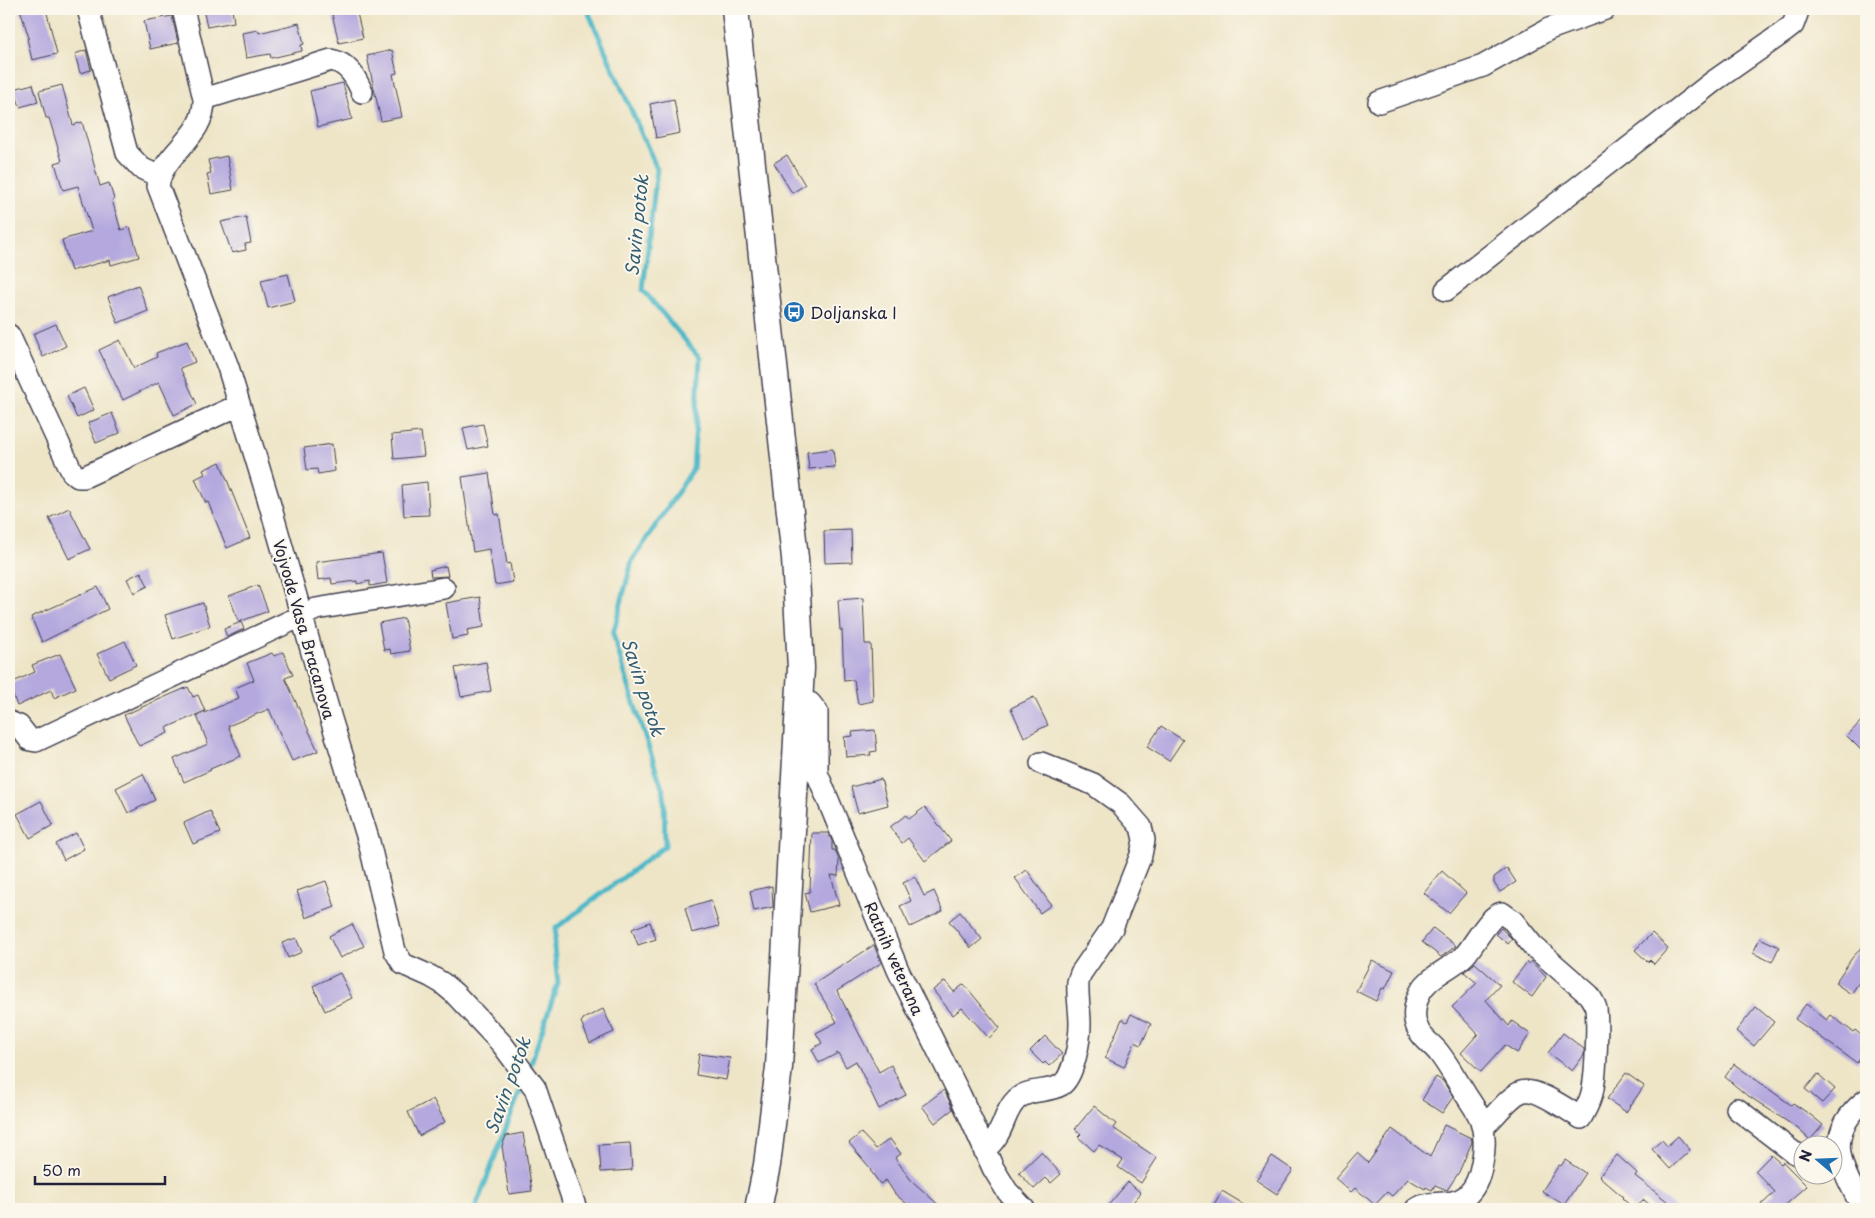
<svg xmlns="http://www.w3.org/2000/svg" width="1875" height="1218" font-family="'Playpen Sans',sans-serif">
<rect width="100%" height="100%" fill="#fbf7ec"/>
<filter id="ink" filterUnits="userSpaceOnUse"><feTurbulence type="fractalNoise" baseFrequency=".02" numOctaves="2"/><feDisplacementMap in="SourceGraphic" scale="10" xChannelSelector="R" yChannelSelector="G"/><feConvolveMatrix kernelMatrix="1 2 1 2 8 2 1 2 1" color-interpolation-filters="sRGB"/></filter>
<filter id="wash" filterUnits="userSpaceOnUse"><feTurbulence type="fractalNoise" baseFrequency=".0096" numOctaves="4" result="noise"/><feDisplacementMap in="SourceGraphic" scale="20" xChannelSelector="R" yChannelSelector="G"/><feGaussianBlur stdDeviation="1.12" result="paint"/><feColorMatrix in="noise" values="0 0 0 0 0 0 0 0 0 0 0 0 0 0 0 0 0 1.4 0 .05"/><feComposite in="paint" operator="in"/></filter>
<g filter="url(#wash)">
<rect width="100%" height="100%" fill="#eee5c7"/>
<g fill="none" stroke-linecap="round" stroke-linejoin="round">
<!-- stream -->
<path stroke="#4cb8c7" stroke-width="5" d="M529,1069L558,983L554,948L556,928L665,846L664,794L633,700L613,634L632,561L693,469L700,358L643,290L657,169L587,9
M475,1209L524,1081"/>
</g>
<g id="blocks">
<!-- building -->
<path fill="#b4a8de" d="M20,9H46L57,54L32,60L27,38H29Z
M203,9H232L234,22L207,27Z
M356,9L363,38L339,43L332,14Z
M172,16L178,43L150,49L144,21Z
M299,23L304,44L301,45L302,51L271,58L270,54L246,58L242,33L258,30L259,33Z
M86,50L91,70L80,73L75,54Z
M392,50L397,73L393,74L402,117L381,121L367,56Z
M343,83L352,119L318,127L310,91Z
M33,84L38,102L20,107L14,89Z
M62,85L73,125L82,122L100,186L109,183L114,199L112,200L121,230L130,227L139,257L111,265L110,260L71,271L62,240L92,231L78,186L63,190L55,163L62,161L49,118H46L39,91Z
M674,99L680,133L656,138L650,104Z
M787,155L805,185L792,193L774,163Z
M227,156L233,190L211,194L207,174L211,173L208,160Z
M246,217L251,243L245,244L246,250L232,253L221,222Z
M288,274L295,301L268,308L261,280Z
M138,285L148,311L118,323L108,297Z
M56,324L66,346L43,357L33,334Z
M120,340L134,368L157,357L156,353L187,341L195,362L180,368L197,404L174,415L159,382L123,400L99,350Z
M84,388L94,410L77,418L67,396Z
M112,413L120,433L96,443L88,423Z
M483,424L488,446L468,450L463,428Z
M421,432L424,456L394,459L392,435Z
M332,444L335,471L318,474L317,469L307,470L304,448Z
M833,449L835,467L809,469L807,452Z
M220,462L250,538L227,548L208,502L206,503L195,479L205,474L203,470Z
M489,473L495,515L499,514L507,564L510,563L513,582L495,585L489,549L473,552L462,477Z
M427,482L429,515L404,516L402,485Z
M69,508L90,549L69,559L49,518Z
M851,530L852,562L825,563L824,531Z
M382,553L387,583L370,586V581L357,584V581L332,584L331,578L318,580L316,562Z
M446,566L448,576L431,577L430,570Z
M141,572L148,586L134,593L127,579Z
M258,585L268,611L239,622L229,596Z
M98,587L108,609L42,642L31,617Z
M480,597L484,627L467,630L468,636L452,639L446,603Z
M863,598L865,644H871L873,701L858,704L854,680L844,681L842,630H840L838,600Z
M203,603L210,626L173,639L165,615Z
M404,618L410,651L391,654L390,649L384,650L379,623Z
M241,622L244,629L227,637L224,629Z
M125,641L136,665L109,678L97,654Z
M283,652L293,675L285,678L318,751L292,761L269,709L228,726L241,756L210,769L211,770L184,782L174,759L208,744L197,716L239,698L235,688L254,680L247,663L272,653L274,656Z
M60,654L76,688L54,698L51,690L17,706L9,684L35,672L32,665Z
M486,662L491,691L461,697L455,668Z
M188,687L193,697L198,695L205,711L166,728L168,733L139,746L124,715Z
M1034,697L1048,725L1024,737L1011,708Z
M1866,716V755L1847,736Z
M1161,726L1183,740L1169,761L1147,747Z
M875,730L877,751L870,752L871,755L846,757L844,737L853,736L852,732Z
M143,774L155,800L128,813L116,788Z
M881,779L888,805L858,813L851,787Z
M41,801L53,825L30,838L17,814Z
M925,807L951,841L925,861L908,838L902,843L890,827L906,815L909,819Z
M210,811L220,833L193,844L184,823Z
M76,833L84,849L64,860L56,844Z
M812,833H828L832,841V850H835L839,860L838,876L831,875L839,905L810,912L805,893L810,892Z
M1507,868L1516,882L1500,892L1494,883V877Z
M1027,870L1051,905L1040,913L1015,878Z
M1442,871L1466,893L1449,913L1424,893Z
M915,877L924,896L934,891L943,911L910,927L900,906L911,901L903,883Z
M326,881L335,907L306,918L297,891Z
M772,886L773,907L754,911L750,891Z
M711,900L719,926L692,933L685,908Z
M960,912L982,939L971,948L949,921Z
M650,922L656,939L638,945L632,929Z
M352,924L364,946L340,958L329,936Z
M1433,928L1456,946L1441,957L1422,942Z
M1501,928L1512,939L1508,944L1496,934Z
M1652,933L1668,948L1654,964L1650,960L1648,962L1635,950Z
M296,938L302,952L288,958L282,943Z
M1760,938L1779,947L1772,962L1753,953Z
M1866,943V972L1851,994L1835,983L1852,958Z
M874,945L881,963L837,991L879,1072L891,1065L906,1095L879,1109L856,1061L846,1067L838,1053L819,1063L812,1049L822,1043L816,1033L837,1022L814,984Z
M1372,960L1394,971L1385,989L1382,988L1376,1001L1356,991Z
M1531,961L1546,977L1532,997L1512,982L1527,962L1529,964Z
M1475,963L1500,985L1486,1000L1509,1026L1512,1021L1530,1034L1517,1053L1505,1045L1481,1072L1461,1053L1478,1034L1452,1007L1477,983L1464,972Z
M340,973L352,998L325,1011L313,986Z
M945,981L954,992L964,984L1000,1028L989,1038L962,1008L953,1015L933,990Z
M1806,1004L1827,1020L1831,1015L1853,1032L1855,1030L1866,1039V1050L1857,1063L1795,1019Z
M1756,1007L1774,1022L1754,1046L1736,1031Z
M603,1009L614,1032L590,1043L581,1022L583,1020V1019Z
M1131,1014L1151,1024L1141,1045L1135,1042L1124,1067L1105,1058L1122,1019L1127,1022Z
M1563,1033L1584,1049V1055L1572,1071L1548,1053Z
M1045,1036L1062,1054L1049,1066L1045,1062L1043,1064L1030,1051Z
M699,1054L730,1058L726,1080L696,1075Z
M1734,1064L1791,1105L1793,1103L1812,1116L1823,1125L1810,1140L1797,1128L1744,1093L1725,1077Z
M1626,1073L1644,1086L1626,1112L1607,1099Z
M1818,1074L1835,1089L1822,1103L1805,1089Z
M1436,1077L1443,1081L1453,1097L1442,1113L1422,1100Z
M944,1090L953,1109L935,1123L922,1106Z
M433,1099L445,1122L419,1136L408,1112Z
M1094,1106L1116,1124L1113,1128L1157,1158L1141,1183L1118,1167L1123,1160L1099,1145L1094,1151L1078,1137L1081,1134L1075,1129Z
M1444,1125L1471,1138L1472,1142L1459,1172L1447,1190L1435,1185L1432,1190L1426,1187L1425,1189L1408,1179L1392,1196L1387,1192L1375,1205L1355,1188L1351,1192L1335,1178L1357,1153L1368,1163L1392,1129L1430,1157Z
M523,1133L532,1191L509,1194L502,1146L506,1136Z
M861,1133L876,1149L890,1139L901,1154L895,1158L911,1180L943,1209H913L895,1194L886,1180L880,1184L870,1170L871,1169L849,1143Z
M1678,1136L1690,1150L1670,1169L1652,1149L1662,1140L1667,1146Z
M630,1143L632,1170L601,1172L599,1145Z
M1041,1152L1061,1174L1051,1183L1046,1178L1034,1189L1019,1173Z
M1617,1155L1637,1173L1635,1176L1677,1209H1655L1644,1200L1634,1209L1622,1198L1623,1197L1599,1176Z
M1771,1155L1781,1164L1783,1162L1807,1186L1781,1209H1757L1775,1192L1755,1171Z
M1272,1156L1293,1170L1277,1194L1256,1180Z
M1565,1160L1585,1173L1564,1205L1542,1191L1559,1165L1561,1166Z
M1128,1182L1141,1193L1127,1209H1105Z
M1222,1191L1252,1209H1211Z"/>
</g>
</g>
<g filter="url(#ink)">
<use href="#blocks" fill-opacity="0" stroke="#413f50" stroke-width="1"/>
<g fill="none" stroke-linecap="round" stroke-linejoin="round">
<!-- minor casing -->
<g stroke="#413f50" stroke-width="24">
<path id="minor" d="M88,9L127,153L141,168L160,177
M183,9L204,99C205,139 163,151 158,186L228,367L268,498L331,719L369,842L395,951L403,964L430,976L442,983L454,993L502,1044L535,1088L576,1209
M204,99L331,60C348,63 356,78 362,92
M1379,102L1483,66L1549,29L1605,9
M1446,290L1714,81L1784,32L1793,25L1797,14L1795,9
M9,335L72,472L78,477H84L239,405
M799,701L810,703L817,712V773L898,970L960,1095L993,1168L1007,1191L1024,1209
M9,722L19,726L30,740L36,741L316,609L444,588
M1737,1109L1793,1152L1802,1156
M984,1150C1006,1133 1002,1113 1017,1099C1029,1088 1047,1093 1061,1085C1074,1077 1080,1038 1080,1024C1080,1010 1077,996 1078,982L1081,973L1112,928L1141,855L1144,840L1141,827L1121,804L1093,784L1041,763
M1416,1209C1433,1198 1449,1209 1466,1196C1476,1188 1480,1175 1482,1163C1485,1149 1485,1134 1481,1121C1478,1112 1471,1103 1466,1095C1457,1081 1449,1066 1439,1053C1433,1045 1424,1040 1419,1031C1413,1021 1414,1008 1418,997C1426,976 1450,970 1465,955C1474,945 1490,914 1502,913L1513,921L1533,946L1589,995C1592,1000 1595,1004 1596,1009C1598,1027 1596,1076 1592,1093C1590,1102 1585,1110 1581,1118C1568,1110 1534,1086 1521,1092C1510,1096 1495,1116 1486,1124L1482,1126
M1863,1209C1842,1168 1821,1135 1866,1100"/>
</g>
<!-- tertiary casing -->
<g stroke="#413f50" stroke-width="29">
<path id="tertiary" d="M735,9L795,558L801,668L779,1067L767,1165L758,1209"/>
</g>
<!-- minor -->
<use href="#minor" stroke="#fff" stroke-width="21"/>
<!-- tertiary -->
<use href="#tertiary" stroke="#fff" stroke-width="26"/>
</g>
</g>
<!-- icons -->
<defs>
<g id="bus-disc" transform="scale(1.125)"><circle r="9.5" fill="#1f6fb2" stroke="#fbf7ec"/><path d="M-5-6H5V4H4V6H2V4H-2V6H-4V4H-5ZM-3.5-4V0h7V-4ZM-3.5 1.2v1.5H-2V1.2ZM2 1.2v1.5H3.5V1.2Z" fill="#fff"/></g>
</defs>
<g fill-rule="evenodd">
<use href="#bus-disc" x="794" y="312"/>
</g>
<g text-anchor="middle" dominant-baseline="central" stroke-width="4" stroke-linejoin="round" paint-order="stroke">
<!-- poi labels -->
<g font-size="16" fill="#22223b" stroke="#fbf7ec" text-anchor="start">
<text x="810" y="312">Doljanska I</text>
</g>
<!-- street labels -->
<g font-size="16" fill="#22223b" stroke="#fbf7ec">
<text transform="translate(305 629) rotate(74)">Vojvode Vasa Bracanova</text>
<text transform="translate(895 958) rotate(66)">Ratnih veterana</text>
</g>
<!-- water labels -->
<g font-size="18" font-style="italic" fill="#335e73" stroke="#fbf7ec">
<text transform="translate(636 225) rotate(-84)">Savin potok</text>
<text transform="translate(644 687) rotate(72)">Savin potok</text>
<text transform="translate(507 1085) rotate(-70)">Savin potok</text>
</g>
</g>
<!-- margin -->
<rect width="1875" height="1218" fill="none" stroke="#fbf7ec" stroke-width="30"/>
<!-- north arrow -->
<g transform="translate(1818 1160) rotate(289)"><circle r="24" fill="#fbf7ec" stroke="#a4a2a5"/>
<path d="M0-4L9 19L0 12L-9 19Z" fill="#1f6fb2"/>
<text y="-8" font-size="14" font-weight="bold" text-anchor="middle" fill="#22223b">N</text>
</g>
<!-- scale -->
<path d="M35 1176v8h130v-8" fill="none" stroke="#22223b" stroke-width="2.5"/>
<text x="42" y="1176" font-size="15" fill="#22223b" stroke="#fbf7ec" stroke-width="4" paint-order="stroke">50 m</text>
</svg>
